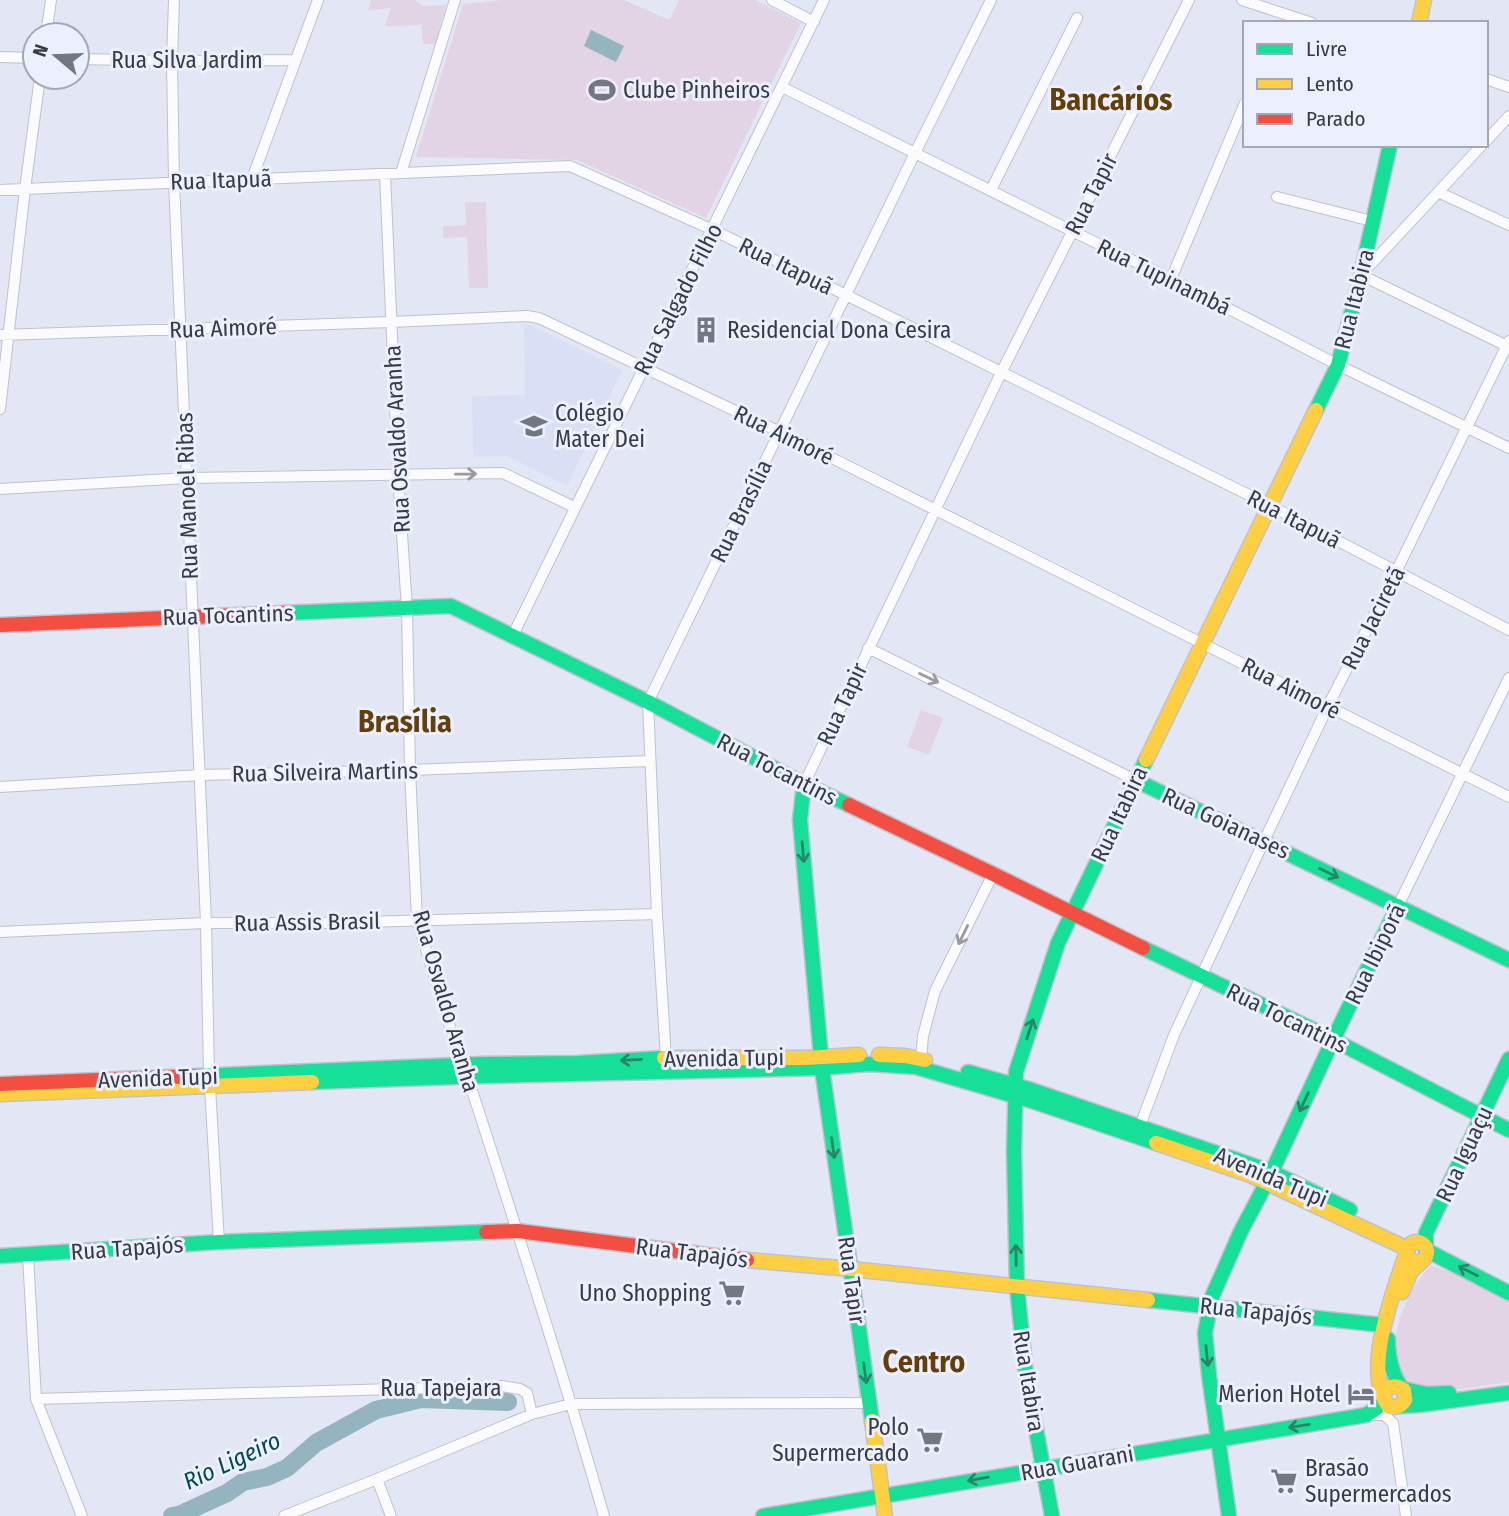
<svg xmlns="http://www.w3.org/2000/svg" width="1509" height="1516" font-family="'Fira Sans Condensed',sans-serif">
<rect width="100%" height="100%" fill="#e3e6f4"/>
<!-- built -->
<path fill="#dadff6" d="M524,325H531L622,370L567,486L507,456L473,457L472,396L525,395Z"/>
<!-- green -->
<path fill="#e2d3e5" d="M371,0H415L423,6L446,5L436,44H423L422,25L385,26L391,8L368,10Z
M502,0H624L669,20L679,0H755L801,23L706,218L577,160L416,157L463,4Z
M465,202H486L488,288H469L467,237L443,238V226L466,225Z
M921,710L943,718L929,755L907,747Z
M1431,1266C1453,1270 1487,1292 1509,1302V1382L1440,1392L1421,1391L1403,1381C1400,1373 1394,1364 1394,1356C1392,1329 1411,1283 1431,1266Z"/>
<!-- water -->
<path fill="#94b4bf" d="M591,30L624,46L616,62L584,46Z"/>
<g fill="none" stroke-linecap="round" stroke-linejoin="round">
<!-- river -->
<path stroke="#94b4bf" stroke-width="18" d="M172,1516L179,1515L227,1493L243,1482L267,1477L287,1468L316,1443L376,1410L421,1399L508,1402"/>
<!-- street casing -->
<g stroke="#bfc2cc" stroke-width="12">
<path id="street" d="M174,0L172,61L174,182L206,923L209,1075
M772,0L814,22
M1242,0L1312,23
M46,35L51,0
M0,57L35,58
M77,59L172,61L296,60
M1486,79L1509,87
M782,87L1072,231L1171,279L1338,365L1509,448
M1486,141L1509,116
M1482,145L1361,275L1507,346
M401,173L455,0
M385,174L398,475L407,608L410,770L417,920L462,1066L468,1078C515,1223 562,1369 604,1516
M252,179L318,0
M0,190L570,166L713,230L846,295L1269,505L1509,630
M991,190L1077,18
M1438,192L1509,225
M1277,197L1372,221
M1171,279L1245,103
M0,335L391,322L527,316L539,318L780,432L1509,797
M0,409L25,189L40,77
M0,489L187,478L503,473L574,507
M513,635L824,0
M868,648L1135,780
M804,784L1001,373L1189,0
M0,787L200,775L410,770L650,761
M1398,906L1509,678
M0,932L206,923H326L657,914
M666,1058L657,914L648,702L915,153L991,0
M921,1059L923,1036L935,991L993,874
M210,1087L219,1242
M1140,1126L1174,1035L1264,841L1328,706L1396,572L1509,341
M28,1255L36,1399L82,1516
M36,1399L501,1386L520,1389L527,1393L532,1414
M1368,1415H1384L1393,1423L1406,1516
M377,1479L391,1516
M284,1516L377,1479L532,1414L571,1404L869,1403"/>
</g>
<!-- fast casing -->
<g stroke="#bfc2cc" stroke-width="17">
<path id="fast" d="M1316,410L1338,365L1361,275L1390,145
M284,613L451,606L648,702L804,784L849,805
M1135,780L1509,960
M804,784L800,820L822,1068L872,1421
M1143,948L1314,1030L1509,1130
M1509,1059L1426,1233V1250L1509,1293
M968,1072L1032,1090L1272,1172L1350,1210
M197,1076L482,1064L578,1063L664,1058
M312,1082L485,1076L822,1068L868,1064L916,1067L1032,1101L1156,1143
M0,1256L219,1242L486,1232
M1148,1300L1382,1325
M1388,1339C1388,1357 1391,1372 1401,1387
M1404,1389L1427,1394L1449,1393
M1400,1406L1420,1405L1509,1393
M763,1516L1366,1415L1377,1408L1383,1397
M1052,1516L1026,1375L1017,1287L1014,1151L1016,1072L1058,943L1146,760
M1229,1516L1209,1375L1205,1333L1212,1297L1241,1231L1267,1182L1333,1040L1398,906"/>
</g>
<!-- slow casing -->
<g stroke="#bfc2cc" stroke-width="17">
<path id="slow" d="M1419,23L1424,0
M1146,760L1316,410
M879,1055L905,1056L925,1060
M664,1058H804L859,1055
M0,1094L312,1082
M1156,1143L1250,1175L1408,1249C1395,1287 1361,1372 1389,1407C1397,1407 1401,1407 1405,1400L1404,1390C1398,1385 1394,1386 1387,1388L1383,1397
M1407 1252a10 10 0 1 1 20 0a10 10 0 1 1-20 0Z
M747,1260L851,1269L1148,1300
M1402,1292L1411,1271L1422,1261
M872,1421L885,1516"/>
</g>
<!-- jam casing -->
<g stroke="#bfc2cc" stroke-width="17">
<path id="jam" d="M0,625L284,613
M849,805L993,874L1143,948
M0,1084L197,1076
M486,1232L518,1231L747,1260"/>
</g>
<!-- street -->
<use href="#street" stroke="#fbfbfd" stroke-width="10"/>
<!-- fast -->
<use href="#fast" stroke="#16e098" stroke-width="14"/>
<!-- slow -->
<use href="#slow" stroke="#ffcf43" stroke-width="14"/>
<!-- jam -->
<use href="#jam" stroke="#f24e42" stroke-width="14"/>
</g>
<!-- one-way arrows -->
<defs><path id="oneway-shaft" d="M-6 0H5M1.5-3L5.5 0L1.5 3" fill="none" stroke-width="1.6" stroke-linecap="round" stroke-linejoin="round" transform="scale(1.75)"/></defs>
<g stroke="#9a9aa0">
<use href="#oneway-shaft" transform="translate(466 474) rotate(-1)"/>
<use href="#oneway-shaft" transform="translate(929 678) rotate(26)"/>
<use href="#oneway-shaft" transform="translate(963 935) rotate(116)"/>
</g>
<g stroke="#29856a">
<use href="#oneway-shaft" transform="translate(803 852) rotate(85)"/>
<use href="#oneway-shaft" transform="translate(1329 873) rotate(26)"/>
<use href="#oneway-shaft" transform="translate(1030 1029) rotate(-72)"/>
<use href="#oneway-shaft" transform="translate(631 1060) rotate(177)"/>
<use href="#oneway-shaft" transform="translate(1304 1102) rotate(115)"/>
<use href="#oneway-shaft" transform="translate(833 1148) rotate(82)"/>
<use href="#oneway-shaft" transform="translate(1016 1255) rotate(-91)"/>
<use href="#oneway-shaft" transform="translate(1468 1271) rotate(-153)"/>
<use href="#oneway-shaft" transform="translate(1207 1356) rotate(84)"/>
<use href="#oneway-shaft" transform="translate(865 1373) rotate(82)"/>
<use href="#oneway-shaft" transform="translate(1299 1426) rotate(171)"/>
<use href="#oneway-shaft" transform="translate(978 1479) rotate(170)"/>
</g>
<!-- icons -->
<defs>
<g id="stadium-bare" transform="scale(2.1)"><path d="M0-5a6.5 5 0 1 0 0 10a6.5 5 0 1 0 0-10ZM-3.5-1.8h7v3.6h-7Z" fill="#747682" stroke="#ecf0fe" stroke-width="2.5" paint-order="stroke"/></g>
<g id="building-bare" transform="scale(2.1)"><path d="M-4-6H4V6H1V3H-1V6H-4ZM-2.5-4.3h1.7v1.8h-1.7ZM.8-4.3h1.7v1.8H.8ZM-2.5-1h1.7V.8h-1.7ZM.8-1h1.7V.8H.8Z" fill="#747682" stroke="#ecf0fe" stroke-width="2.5" paint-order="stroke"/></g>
<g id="school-bare" transform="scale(2.1)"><path d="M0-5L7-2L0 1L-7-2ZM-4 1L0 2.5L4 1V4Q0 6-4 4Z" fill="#747682" stroke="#ecf0fe" stroke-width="2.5" paint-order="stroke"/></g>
<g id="supermarket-bare" transform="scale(2.1)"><path d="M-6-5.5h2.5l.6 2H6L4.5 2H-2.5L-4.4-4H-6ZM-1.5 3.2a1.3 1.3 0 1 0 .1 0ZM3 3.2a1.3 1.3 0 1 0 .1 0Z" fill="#747682" stroke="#ecf0fe" stroke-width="2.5" paint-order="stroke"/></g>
<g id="hotel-bare" transform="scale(2.1)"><path d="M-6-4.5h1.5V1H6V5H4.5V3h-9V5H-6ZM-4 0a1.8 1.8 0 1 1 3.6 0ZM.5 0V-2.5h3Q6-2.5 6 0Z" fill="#747682" stroke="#ecf0fe" stroke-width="2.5" paint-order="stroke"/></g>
</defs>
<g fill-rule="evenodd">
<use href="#stadium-bare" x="602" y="90"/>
<use href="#building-bare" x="706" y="330"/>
<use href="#school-bare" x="534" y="426"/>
<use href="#supermarket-bare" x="732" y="1293"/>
<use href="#hotel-bare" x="1361" y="1394"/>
<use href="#supermarket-bare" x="930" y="1440"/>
<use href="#supermarket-bare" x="1284" y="1481"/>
</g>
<g text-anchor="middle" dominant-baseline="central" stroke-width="6" stroke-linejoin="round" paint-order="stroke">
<!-- street labels -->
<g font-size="23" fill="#383a44" stroke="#ecf0fe">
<text x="187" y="60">Rua Silva Jardim</text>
<text transform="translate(221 180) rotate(-2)">Rua Itapuã</text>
<text transform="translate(1091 194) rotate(-63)">Rua Tapir</text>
<text transform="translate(786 266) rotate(26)">Rua Itapuã</text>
<text transform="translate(1164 277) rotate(26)">Rua Tupinambá</text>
<text transform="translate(678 299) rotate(-63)">Rua Salgado Filho</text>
<text transform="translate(1354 299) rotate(-76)">Rua Itabira</text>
<text transform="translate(223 328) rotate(-2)">Rua Aimoré</text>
<text transform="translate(784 435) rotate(26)">Rua Aimoré</text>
<text transform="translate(397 439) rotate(-93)">Rua Osvaldo Aranha</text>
<text transform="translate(187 496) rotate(-92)">Rua Manoel Ribas</text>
<text transform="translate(741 511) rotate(-64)">Rua Brasília</text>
<text transform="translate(1294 519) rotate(27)">Rua Itapuã</text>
<text transform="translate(228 615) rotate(-2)">Rua Tocantins</text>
<text transform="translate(1373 618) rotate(-63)">Rua Jaciretã</text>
<text transform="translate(1291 688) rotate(27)">Rua Aimoré</text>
<text transform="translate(842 704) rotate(-65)">Rua Tapir</text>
<text transform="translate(777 769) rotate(27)">Rua Tocantins</text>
<text transform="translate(325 772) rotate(-1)">Rua Silveira Martins</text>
<text transform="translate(1119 814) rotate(-65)">Rua Itabira</text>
<text transform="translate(1226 823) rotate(25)">Rua Goianases</text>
<text transform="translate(307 922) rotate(-1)">Rua Assis Brasil</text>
<text transform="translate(1375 954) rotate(-64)">Rua Ibiporã</text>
<text transform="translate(446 1001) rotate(74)">Rua Osvaldo Aranha</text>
<text transform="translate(1287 1018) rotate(26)">Rua Tocantins</text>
<text transform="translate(724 1058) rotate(-1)">Avenida Tupi</text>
<text transform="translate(158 1078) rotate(-2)">Avenida Tupi</text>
<text transform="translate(1464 1154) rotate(-65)">Rua Iguaçu</text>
<text transform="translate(1271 1177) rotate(23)">Avenida Tupi</text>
<text transform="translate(127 1248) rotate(-4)">Rua Tapajós</text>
<text transform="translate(692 1253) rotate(7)">Rua Tapajós</text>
<text transform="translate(852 1280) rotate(82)">Rua Tapir</text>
<text transform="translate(1256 1311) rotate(6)">Rua Tapajós</text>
<text transform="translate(1029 1381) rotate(81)">Rua Itabira</text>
<text x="441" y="1388">Rua Tapejara</text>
<text transform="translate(1077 1463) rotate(-10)">Rua Guarani</text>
</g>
<!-- poi labels -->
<g font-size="23" fill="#383a44" stroke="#ecf0fe" text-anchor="start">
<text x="623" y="90">Clube Pinheiros</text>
<text x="727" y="330">Residencial Dona Cesira</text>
<text x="555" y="413">Colégio<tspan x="555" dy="26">Mater Dei</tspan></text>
<text x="711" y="1293" text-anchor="end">Uno Shopping</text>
<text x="1340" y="1394" text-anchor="end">Merion Hotel</text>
<text x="909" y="1427" text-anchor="end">Polo<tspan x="909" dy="26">Supermercado</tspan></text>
<text x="1305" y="1468">Brasão<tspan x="1305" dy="26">Supermercados</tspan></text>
</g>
<!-- water labels -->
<g font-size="24" font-style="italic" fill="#014853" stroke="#ecf0fe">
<text transform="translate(232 1461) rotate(-25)">Rio Ligeiro</text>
</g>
<!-- district labels -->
<g font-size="30" font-weight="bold" fill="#633f0b" stroke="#ecf0fe">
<text x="1111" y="100">Bancários</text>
<text x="405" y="722">Brasília</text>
<text x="924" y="1362">Centro</text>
</g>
</g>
<!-- legend -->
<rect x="1243" y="21" width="245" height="126" fill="#ecf0fe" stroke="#a4a7b4" stroke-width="2"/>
<rect x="1257" y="44" width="35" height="10" fill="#16e098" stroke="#a4a7b4" stroke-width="2"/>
<text x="1306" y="56" font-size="21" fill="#383a44">Livre</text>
<rect x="1257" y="79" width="35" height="10" fill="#ffcf43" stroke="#a4a7b4" stroke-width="2"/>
<text x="1306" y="91" font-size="21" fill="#383a44">Lento</text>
<rect x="1257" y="114" width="35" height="10" fill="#f24e42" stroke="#a4a7b4" stroke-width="2"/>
<text x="1306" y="126" font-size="21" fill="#383a44">Parado</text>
<!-- north arrow -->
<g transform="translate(56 56) rotate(289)"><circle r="33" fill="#ecf0fe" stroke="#a4a7b4" stroke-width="2"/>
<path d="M0-5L12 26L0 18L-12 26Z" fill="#747682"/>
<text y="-10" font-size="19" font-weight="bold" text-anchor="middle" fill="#383a44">N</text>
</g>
</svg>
